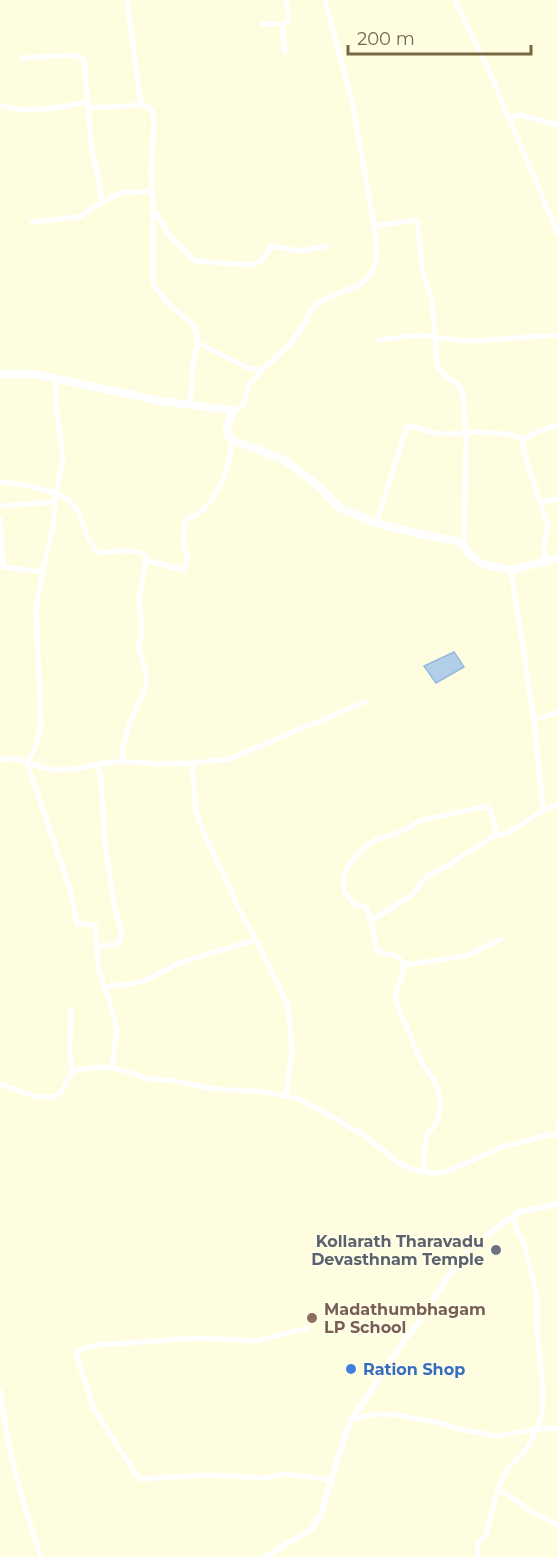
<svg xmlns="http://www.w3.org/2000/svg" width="558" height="1557" font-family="Montserrat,sans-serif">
<rect width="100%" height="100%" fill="#fefddf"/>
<!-- water -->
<path fill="#b2cee9" stroke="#97b9dc" stroke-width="1.5" d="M454,652L464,667L436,683L424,666Z"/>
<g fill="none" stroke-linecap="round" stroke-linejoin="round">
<!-- minor -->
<path stroke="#fff" stroke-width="5" d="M127,0L140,98L144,105C152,108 153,112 154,120L151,174L153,202V284L165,300L175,310L193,324L196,331L198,343L193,364L190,405
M285,0C289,6 288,15 288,22L282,24L285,52
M325,0L353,105L374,226L417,220L423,275L432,299L437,365L445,376L459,385L463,395L466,434L464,546
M455,0L490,73L558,234
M262,24H282
M21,58L73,55L84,60L92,153L98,175L102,202
M0,105C28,115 60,107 88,102
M88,108L144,105
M509,117L520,115L558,125
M154,210L169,235L195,261L251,265L260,262L272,246L300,251L327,246
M32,222L79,217L102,202L114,196L122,193L152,191
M379,340L419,335L456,340L475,341L558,335
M198,343L250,369L262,370L291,343L304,324L314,306L326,299L359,285L369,276L375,266L377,248L374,226
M55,378L56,406L63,458L56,493L53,527L44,565L36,608L41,725L36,745L27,763L70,889L77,924L95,925L97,947L118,944L122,934L114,904L105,844L101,777L97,764
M232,413L243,406L249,385L262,370
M522,439L525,456L540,502L558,499
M0,482L26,485L56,493L69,500L79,513L87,535L95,550L101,553L129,550L144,554L146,560L139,598L142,634L138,647L146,672V686L128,728L122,751L123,761
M540,502L548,526L545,539L544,553L546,561
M0,506L55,502
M0,518L3,567L43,572
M376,523L407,427L411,426L439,434L477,432L507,434L524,439L534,433L558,425
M146,560L183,570L188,559L183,543L185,521C190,518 197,515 201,511C221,494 230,466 232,440
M534,720L558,712
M0,760L13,758L52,770L75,769L97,764L123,761L158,764L192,763L229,759L365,702
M192,763L196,812L203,831L228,884L237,906L259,946L288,1006L292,1049L286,1096
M543,811L558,804
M371,921L386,911L410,897L428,875L452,863L497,834
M97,947L98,968L110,1003L117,1031L112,1068
M402,963L412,964L466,956L501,939
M104,987L142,982L179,963L255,940
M71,1009L70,1051L72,1072
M0,1084L36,1097H53L61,1093L72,1072L80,1069L105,1067L122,1070L149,1079L168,1080L216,1089L265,1092L299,1099L364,1135L396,1161L410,1169L434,1173L446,1172L502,1147L549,1135H558
M558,1123V1132
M423,1172C424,1162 424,1144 427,1135C429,1131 433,1128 435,1124C439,1118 441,1108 440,1101C440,1086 428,1073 421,1060C413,1042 404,1023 397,1005C390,988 410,977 401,961C396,952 384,955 377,950L371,921L366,907L355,905L350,900L344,890L343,878L348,866L367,845L377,839L396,834L423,820L487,806L491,813L497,834L501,835L508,833L543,811L534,720L511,570
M307,1328L256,1341L200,1338L97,1345L82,1349L76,1354L94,1409L139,1479L210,1475L265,1478L285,1474L332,1480
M0,1391C3,1407 5,1424 8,1441C16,1480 28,1519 41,1557
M352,1419L379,1414L397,1415L440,1423L458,1429L498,1436L537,1429L558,1428
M498,1490L508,1495L529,1510L558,1525
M478,1557C476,1547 478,1542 486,1535L495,1499L503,1476L509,1467L527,1449L537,1429L542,1413L543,1390L537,1330V1295L524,1244L517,1231L513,1216"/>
<!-- tertiary -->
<path stroke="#fff" stroke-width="6" d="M265,1557L312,1529L321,1514L347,1429L352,1419L405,1339L419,1323L449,1275L471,1247L513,1216L522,1211L558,1204"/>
<!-- secondary -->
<path stroke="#fff" stroke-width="8" d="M0,374H35L161,401L231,410L232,413C228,424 223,431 232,440L283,459L320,487L339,508L376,523L419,534L456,541L464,546L471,556L485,565L511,570L558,558"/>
</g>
<!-- markers -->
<circle fill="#6b7280" stroke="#fffee7" stroke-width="2" cx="496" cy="1250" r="6"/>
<circle fill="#8d6e63" stroke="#fffee7" stroke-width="2" cx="312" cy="1318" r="6"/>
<circle fill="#3f7fe0" stroke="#fffee7" stroke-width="2" cx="351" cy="1369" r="6"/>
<g text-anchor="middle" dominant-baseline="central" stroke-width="5" stroke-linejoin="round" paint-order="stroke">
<!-- worship labels -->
<g font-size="16" font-weight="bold" fill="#5b616d" stroke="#fffee7" text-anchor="end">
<text x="484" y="1241">Kollarath Tharavadu<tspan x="484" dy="18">Devasthnam Temple</tspan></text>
</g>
<!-- education labels -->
<g font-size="16" font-weight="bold" fill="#785e54" stroke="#fffee7" text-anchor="start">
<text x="324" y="1309">Madathumbhagam<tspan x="324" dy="18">LP School</tspan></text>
</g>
<!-- shop labels -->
<g font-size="16" font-weight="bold" fill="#366cbe" stroke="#fffee7" text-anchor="start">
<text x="363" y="1369">Ration Shop</text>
</g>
</g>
<!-- scale -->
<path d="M348 45v9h183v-9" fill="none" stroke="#776844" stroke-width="3"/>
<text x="357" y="45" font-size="18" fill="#776844" stroke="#fffee7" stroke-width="4.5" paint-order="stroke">200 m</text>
</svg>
